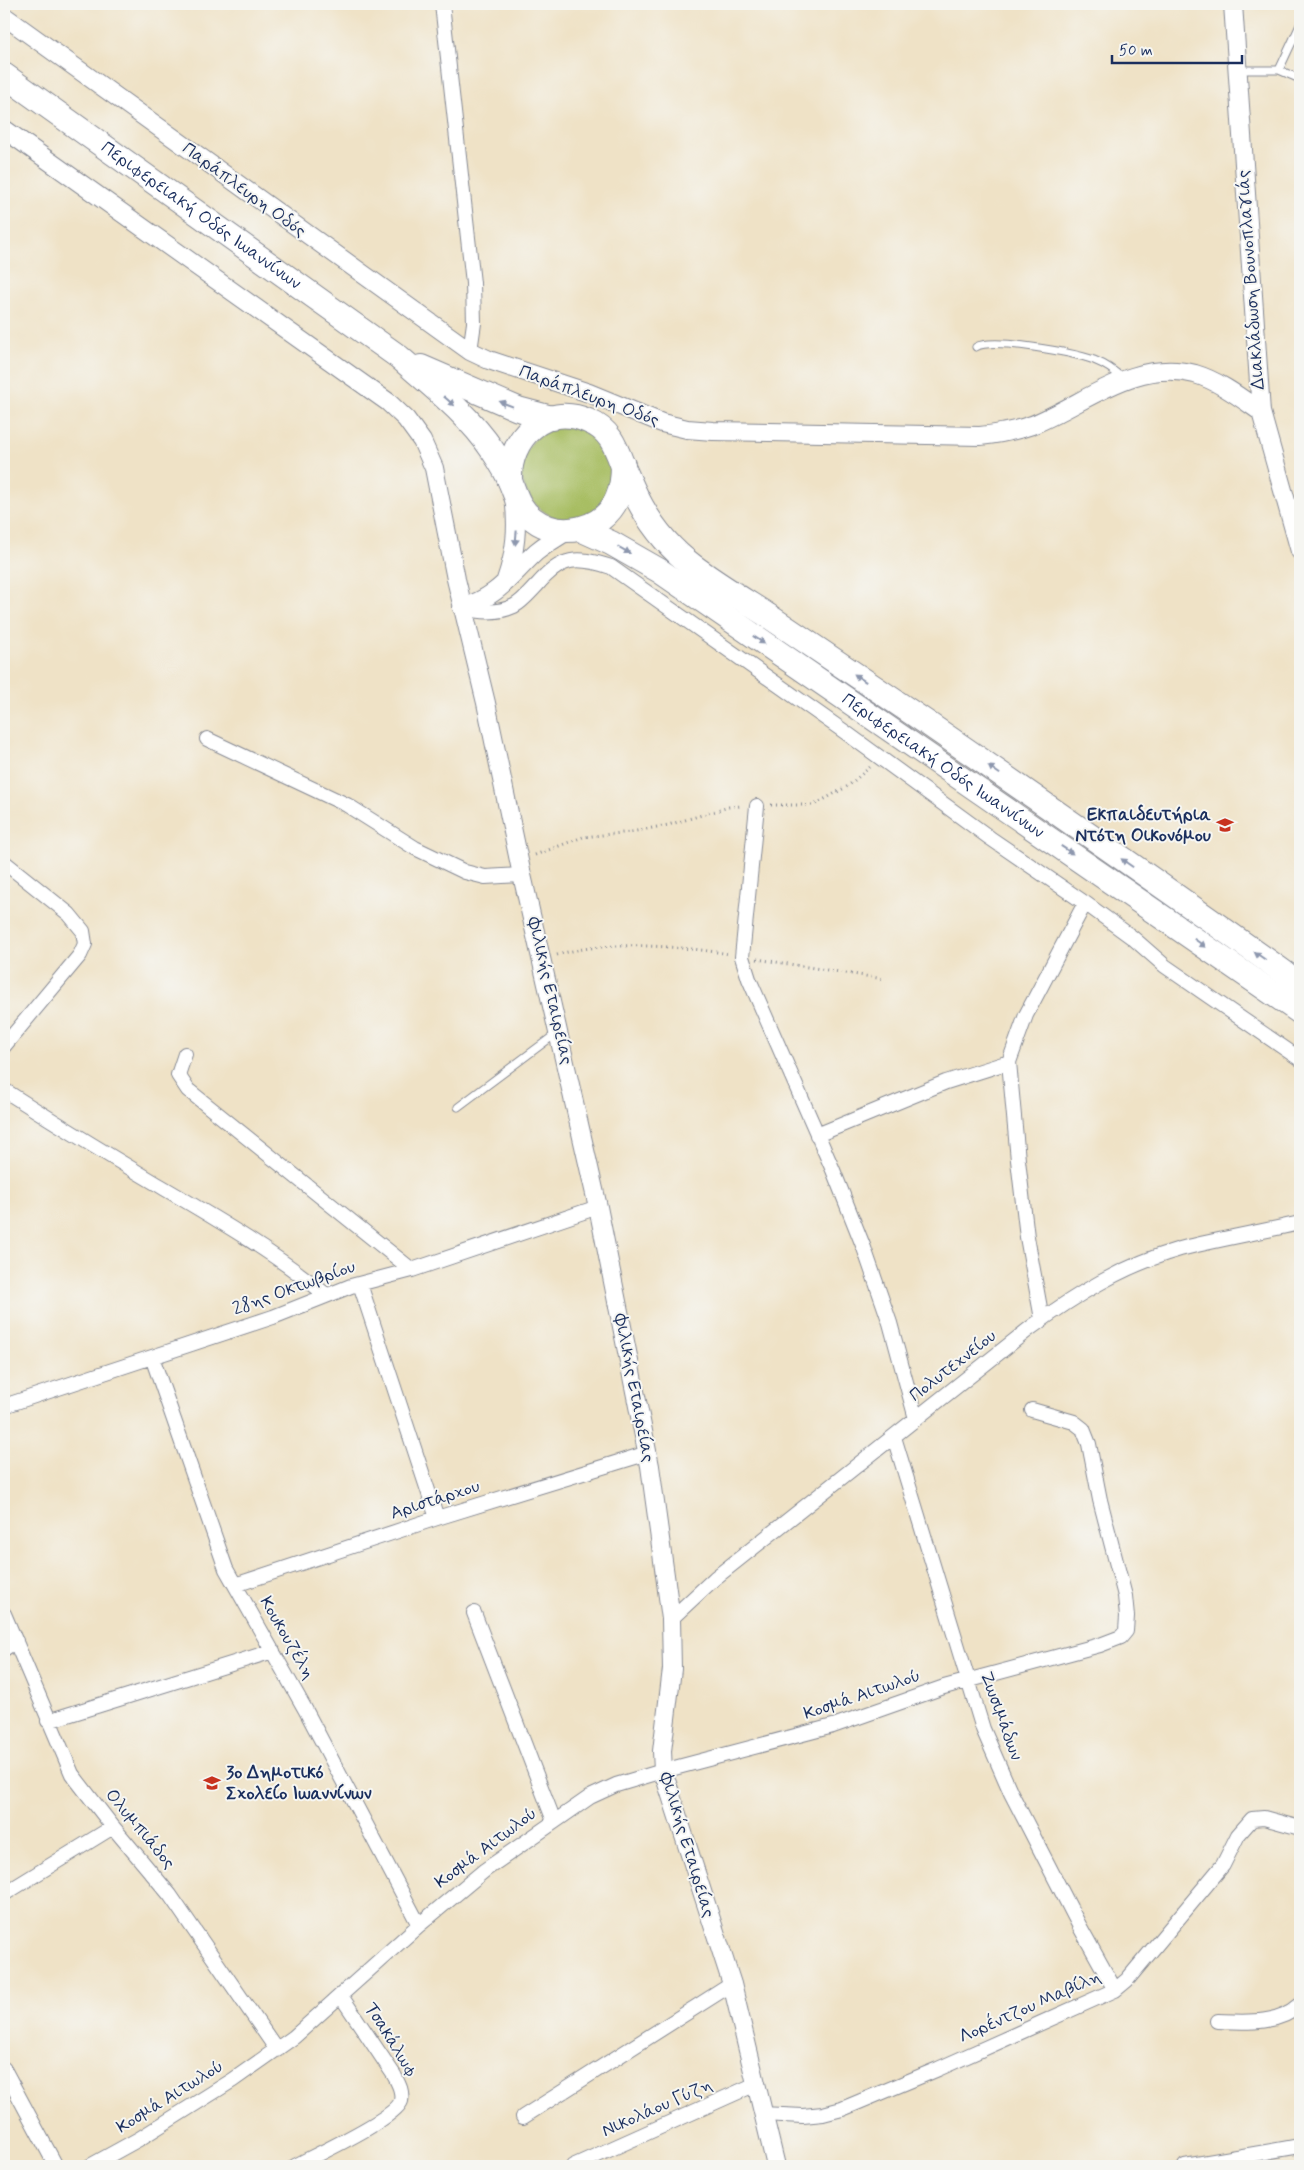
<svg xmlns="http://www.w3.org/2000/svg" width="1304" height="2170" font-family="Mynerve,sans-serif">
<rect width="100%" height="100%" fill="#f6f6f2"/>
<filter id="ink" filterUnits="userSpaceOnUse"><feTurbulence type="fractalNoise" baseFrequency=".02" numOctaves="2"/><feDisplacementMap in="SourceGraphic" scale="10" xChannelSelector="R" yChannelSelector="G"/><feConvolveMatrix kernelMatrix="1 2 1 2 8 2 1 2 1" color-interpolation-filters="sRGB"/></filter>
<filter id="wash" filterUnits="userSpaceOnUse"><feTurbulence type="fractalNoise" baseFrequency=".0096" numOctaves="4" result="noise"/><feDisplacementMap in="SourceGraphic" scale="20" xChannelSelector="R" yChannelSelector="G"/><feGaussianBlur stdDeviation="1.12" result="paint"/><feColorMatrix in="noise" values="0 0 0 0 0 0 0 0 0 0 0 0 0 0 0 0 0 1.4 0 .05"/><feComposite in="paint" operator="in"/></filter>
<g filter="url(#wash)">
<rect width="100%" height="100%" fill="#efe2c6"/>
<!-- green -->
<path fill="#a7bd62" stroke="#617660" d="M555,427H577L606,445L615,477C611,486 607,501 600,508C556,548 493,481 535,439C540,434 549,431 555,427Z"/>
</g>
<g filter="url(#ink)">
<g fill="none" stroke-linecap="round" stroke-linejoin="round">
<!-- service casing -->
<g stroke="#858892" stroke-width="9">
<path id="service" d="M1239,70H1279L1300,79
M1279,70L1300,25
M976,347C992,337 1074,353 1094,360C1104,364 1115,371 1123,379
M458,1107L557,1033"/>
</g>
<!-- minor casing -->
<g stroke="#858892" stroke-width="16">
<path id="minor" d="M442,4L473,283L474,323L470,351
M462,608C480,612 497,614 514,606C523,601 530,592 537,585C562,556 577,556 611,567L845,732L990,838L1085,903L1133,938L1165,966L1300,1059
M207,739L347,805L415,848L465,872L485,877L522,875
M757,806L742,957L749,979L833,1170L864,1248L890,1323L916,1419
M4,862L69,914L83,931L85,944L80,955L4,1046
M185,1054L178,1075L188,1090L412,1270
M4,1090C54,1122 105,1153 157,1184C215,1218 274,1252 326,1295
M817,1135L946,1082L1009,1062
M360,1284L437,1518
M1042,1319L1027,1237L1018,1160L1009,1062L1026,1015L1085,903
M152,1357L226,1569L305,1709L419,1925
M4,1406L273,1317L351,1286L412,1270L598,1207
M894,1437L983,1729L1011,1793L1080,1927L1115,1990
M235,1585L437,1518L648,1453
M474,1613L554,1821
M4,1614L72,1774L113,1827L170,1895L277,2050
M671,1619L715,1578L1029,1329C1075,1295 1124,1265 1180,1249C1220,1239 1260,1232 1300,1223
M4,1649L16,1641
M48,1721L273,1651
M4,1894L113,1827
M1218,2021C1245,2022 1278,2025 1300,2005
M4,2069L56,2166
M762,2114L803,2116L823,2114L842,2109L938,2069L1115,1990L1127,1980L1223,1865L1238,1835L1252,1819L1264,1818L1300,1828
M523,2117L732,1984
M90,2166L139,2139L233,2080L294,2037L419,1925L485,1870L590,1797L616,1785L663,1771L833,1726L944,1687L1100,1645L1121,1637L1126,1631L1127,1616L1125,1596L1100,1500L1089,1444L1083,1429L1074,1422L1032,1410
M295,2166C314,2156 396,2118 401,2101C403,2091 398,2083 394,2075L341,1996
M573,2166L756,2084
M1185,2166L1300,2146"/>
</g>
<!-- tertiary casing -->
<g stroke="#858892" stroke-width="20">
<path id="tertiary" d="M1233,4L1261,412L1300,551
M4,16L470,351L489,360L589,393L662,423L687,429L713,431L980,436C998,434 1015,431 1032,425C1085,404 1134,358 1195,374C1219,381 1241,398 1261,412
M4,129L388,402L406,419L422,441L434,468L456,579L486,703L522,875L598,1207L650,1466L671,1619L672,1669L662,1751L663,1771L732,1984L776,2166
M506,580C516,551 518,527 514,497
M462,608C499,596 509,577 536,552C546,544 557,537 569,530"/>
</g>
<!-- trunk casing -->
<g stroke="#858892" stroke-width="26">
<g id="trunk">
<path id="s1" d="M4,75L399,357C432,386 468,414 493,451C499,460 506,471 510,481C516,496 519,509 533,519C560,540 603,530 617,499C622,488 623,477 623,465"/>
<path d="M421,367L518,409L552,418"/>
<path d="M510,481C508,438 545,402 588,421C611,430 616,448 624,469C630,482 635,495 642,507C654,529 673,551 693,566C717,584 742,599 767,615C820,651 874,687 927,723C1052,809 1177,896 1300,984"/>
<path id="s2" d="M580,529L611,543L660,571L1300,1012"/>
</g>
</g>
<!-- path -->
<path stroke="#858892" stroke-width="3" stroke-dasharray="1 4" stroke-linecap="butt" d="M771,805H814L848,786L870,767
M535,855L583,837L631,832L668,825L729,807L742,806
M557,955C602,940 682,946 729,954
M757,959L884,979"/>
<!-- service -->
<use href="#service" stroke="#fff" stroke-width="7"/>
<!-- minor -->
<use href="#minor" stroke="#fff" stroke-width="14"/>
<!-- tertiary -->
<use href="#tertiary" stroke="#fff" stroke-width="18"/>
<!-- trunk -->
<use href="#trunk" stroke="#fff" stroke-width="24"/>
</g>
<!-- one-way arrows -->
<defs><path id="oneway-solid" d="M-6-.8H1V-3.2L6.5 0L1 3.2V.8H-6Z" transform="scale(1.25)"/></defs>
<g fill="#8d97ae">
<use href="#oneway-solid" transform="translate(449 401) rotate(41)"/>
<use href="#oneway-solid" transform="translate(506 404) rotate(-159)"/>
<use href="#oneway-solid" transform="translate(516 538) rotate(95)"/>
<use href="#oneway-solid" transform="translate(624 550) rotate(30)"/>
<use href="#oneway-solid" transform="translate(759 640) rotate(34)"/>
<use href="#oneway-solid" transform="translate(860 678) rotate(-146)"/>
<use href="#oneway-solid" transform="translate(994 770) rotate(-145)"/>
<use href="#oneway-solid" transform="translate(1067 850) rotate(34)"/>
<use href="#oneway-solid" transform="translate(1127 863) rotate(-145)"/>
<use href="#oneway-solid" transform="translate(1200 943) rotate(35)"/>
<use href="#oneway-solid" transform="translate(1260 956) rotate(-145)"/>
</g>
</g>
<!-- icons -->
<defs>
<g id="school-bare" transform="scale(1.35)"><path d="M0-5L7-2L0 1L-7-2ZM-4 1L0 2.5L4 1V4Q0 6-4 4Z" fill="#c8321e" stroke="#f6f6f2" stroke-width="2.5" paint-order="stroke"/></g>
</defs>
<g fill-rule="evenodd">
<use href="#school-bare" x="1225" y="825"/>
<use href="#school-bare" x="212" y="1783"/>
</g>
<g text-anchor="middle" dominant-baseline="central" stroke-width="4" stroke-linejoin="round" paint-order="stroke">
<!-- street labels -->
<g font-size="18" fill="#1b2f5e" stroke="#f6f6f2">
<text transform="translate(244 190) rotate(36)">Παράπλευρη Οδός</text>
<text stroke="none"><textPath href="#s1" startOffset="242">Περιφερειακή Οδός Ιωαννίνων</textPath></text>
<text transform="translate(1251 280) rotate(-94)">Διακλάδωση Βουνοπλαγιάς</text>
<text transform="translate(589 396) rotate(20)">Παράπλευρη Οδός</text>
<text stroke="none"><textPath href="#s2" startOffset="434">Περιφερειακή Οδός Ιωαννίνων</textPath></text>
<text transform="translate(550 991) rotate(77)">Φιλικής Εταιρείας</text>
<text transform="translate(294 1288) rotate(-20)">28ης Οκτωβρίου</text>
<text transform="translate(953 1366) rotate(-38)">Πολυτεχνείου</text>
<text transform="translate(634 1388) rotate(79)">Φιλικής Εταιρείας</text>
<text transform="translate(435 1500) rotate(-18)">Αριστάρχου</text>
<text transform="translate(287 1638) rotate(60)">Κουκουζέλη</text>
<text transform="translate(862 1695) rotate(-19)">Κοσμά Αιτωλού</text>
<text transform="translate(1001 1716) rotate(70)">Ζωσιμάδων</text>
<text transform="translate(140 1829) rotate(50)">Ολυμπιάδος</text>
<text transform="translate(687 1845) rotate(73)">Φιλικής Εταιρείας</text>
<text transform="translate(486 1848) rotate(-37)">Κοσμά Αιτωλού</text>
<text transform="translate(1030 2007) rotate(-24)">Λορέντζου Μαβίλη</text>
<text transform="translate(391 2040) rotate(58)">Τσακάλωφ</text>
<text transform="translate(170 2097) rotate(-32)">Κοσμά Αιτωλού</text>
<text transform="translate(657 2108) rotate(-24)">Νικολάου Γύζη</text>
</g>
<!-- poi labels -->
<g font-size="18" font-weight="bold" fill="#1b2f5e" stroke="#f6f6f2" text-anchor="end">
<text x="1211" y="815">Εκπαιδευτήρια<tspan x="1211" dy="21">Ντότη Οικονόμου</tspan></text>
<text x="226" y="1773" text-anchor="start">3ο Δημοτικό<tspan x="226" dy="21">Σχολείο Ιωαννίνων</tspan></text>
</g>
</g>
<!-- margin -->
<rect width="1304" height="2170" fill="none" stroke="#f6f6f2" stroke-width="20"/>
<!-- scale -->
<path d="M1112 55v8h130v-8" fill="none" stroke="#1b2f5e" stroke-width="2.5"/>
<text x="1119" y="55" font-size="15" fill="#1b2f5e" stroke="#f6f6f2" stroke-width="4" paint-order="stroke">50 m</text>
</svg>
